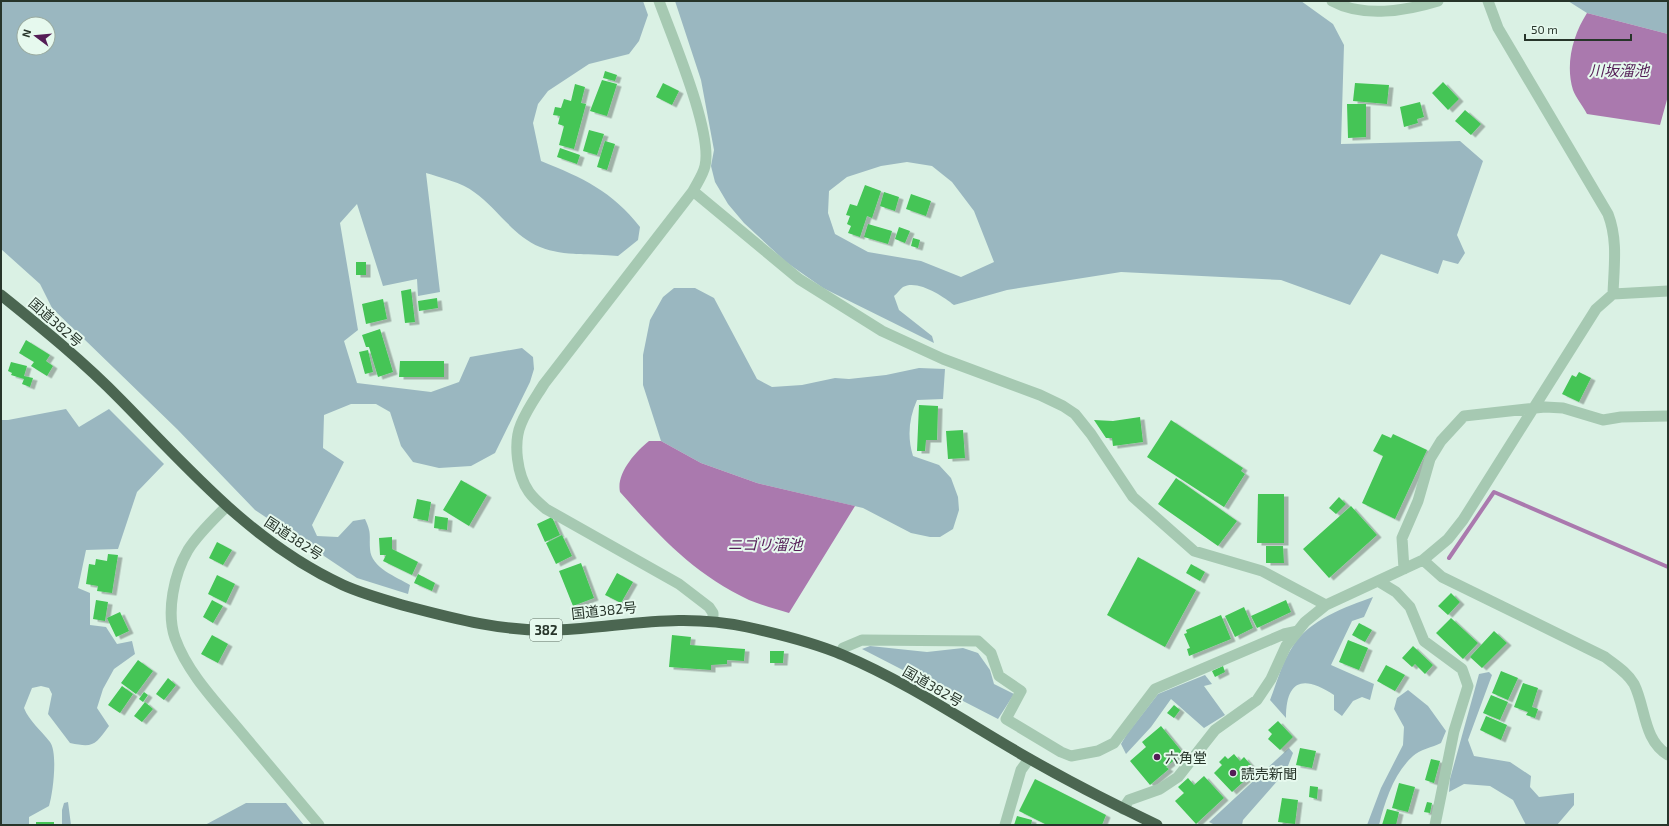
<svg xmlns="http://www.w3.org/2000/svg" width="1669" height="826" font-family="'Exo 2','Noto Sans JP',sans-serif">
<defs>
<filter id="shadow"><feDropShadow dx="4.5" dy="2.5" stdDeviation="0" flood-color="#0004"/></filter>
</defs>
<rect width="100%" height="100%" fill="#daf1e4"/>
<!-- green -->
<path fill="#9ab7c0" fill-rule="evenodd" d="M1,1H643L648,15L639,41L629,54L589,64L548,91L538,104L533,123L541,161C583,178 612,191 640,227L638,240L618,256C592,253 565,257 540,247C512,235 498,209 474,192C463,183 439,177 426,173L440,292L418,296L417,279L383,286L357,204L340,223L358,330L344,341L357,383L431,392L459,382L470,357L522,348L533,357L534,369L530,382L495,453L471,466L439,468L413,462L401,446L390,412L376,404H351L324,415L323,448L344,462L312,525L317,536L338,537L353,521L365,519C372,534 369,535 370,549C371,568 397,577 410,585L408,594L357,578L255,510L177,429L52,308L40,284L1,249ZM24,24H48V48H24Z
M675,1H1301L1333,24L1344,45L1341,144L1460,141L1483,161L1457,235L1465,253L1458,264L1443,260L1438,274L1381,254L1350,305L1281,280L1121,272L1007,290L954,305C943,296 917,279 903,287C900,289 897,294 894,296L899,310L932,336L934,343L823,288L786,262L744,223L728,204L715,182L711,166L714,150L701,80ZM907,162L932,166L952,182L974,211L994,262L961,277L921,261L868,252L835,234L828,213L829,191L847,177L881,166Z
M1568,1H1668V34L1587,13Z
M674,288H695L714,298L757,379L772,387L802,385L835,378L849,379L886,375L919,368L945,369L943,399L917,400C909,418 907,437 913,456L939,465L951,478L958,497L959,510L953,529L940,537H930L911,533L863,508L757,483L701,463L661,441L643,385V355L650,320L663,297Z
M66,409L79,427L109,409L164,464L137,492L118,549L86,550L78,588L90,593V625L106,627L117,644L132,641L135,654L114,669L103,689L97,708L109,726C95,745 94,748 70,743L48,714L52,694L49,688L41,686L32,688L24,708C29,721 41,730 50,742C58,753 53,793 49,806L29,817V825H1V420H8Z
M1373,597L1364,617L1352,621L1331,665L1374,684L1370,700L1362,697L1353,701L1342,716L1334,710V695C1304,675 1286,679 1286,718L1270,700C1277,682 1282,662 1293,646C1309,620 1345,607 1373,597Z
M870,646L927,652L963,648L978,653L990,670L994,684L1014,694L998,719L862,649Z
M1489,672L1492,675L1468,740L1474,756L1510,762L1531,776L1530,787L1539,797L1574,793V805L1557,825H1526L1513,800L1490,786L1464,784L1449,792L1450,779L1479,674Z
M1205,675L1212,684L1204,686L1225,715L1204,728L1171,699L1151,727L1126,754L1121,744L1127,734L1158,694Z
M1408,690L1428,706L1446,731L1441,743C1433,747 1419,750 1413,756C1394,773 1385,801 1379,825H1367L1381,788L1403,745L1404,727L1394,709L1397,698Z
M1289,748L1293,753L1286,771L1243,820L1242,825H1215L1209,822Z
M68,802L71,825H62V810L64,803Z
M246,803H286L304,825H205Z"/>
<!-- water -->
<path fill="#aa79ae" d="M1587,13L1668,34V96L1660,125L1587,114C1583,106 1576,98 1573,90C1565,64 1573,35 1587,13Z
M649,441H661L701,463L757,483L855,506L789,613C776,609 761,605 749,600C694,574 659,536 620,492C616,474 635,452 649,441Z"/>
<g fill="none" stroke-linecap="round" stroke-linejoin="round">
<!-- stream -->
<path stroke="#aa79ae" stroke-width="4" d="M1449,558L1494,492L1668,567"/>
</g>
<!-- building -->
<path fill="#44c556" filter="url(#shadow)" d="M605,71L617,75L615,81L603,78Z
M602,80L617,84L607,116L590,111Z
M1443,82L1459,99L1448,110L1432,93Z
M663,83L679,91L672,105L656,97Z
M1355,83L1389,85L1387,104L1353,101Z
M575,84L585,87L581,103L586,104L574,149L559,145L564,126L558,124L560,116L553,115L555,107L561,108L564,99L571,101Z
M1420,102L1424,117L1417,119L1418,123L1404,127L1400,107Z
M1347,104H1366V137L1348,138Z
M1465,110L1481,124L1471,135L1455,121Z
M589,130L604,134L597,155L583,151Z
M605,141L615,144L607,170L597,167Z
M560,148L580,155L577,164L557,157Z
M865,185L881,191L872,218L867,216L860,237L848,233L851,226L847,224L850,216L846,215L850,204L857,206Z
M884,192L899,197L895,211L880,206Z
M911,194L931,201L926,216L906,209Z
M868,224L892,231L888,244L864,237Z
M899,227L910,231L905,243L895,239Z
M913,238L920,240L918,248L911,246Z
M356,262H366V275H356Z
M411,289L415,322L405,323L401,291Z
M437,298L438,308L419,311L418,301Z
M383,299L387,319L366,324L362,304Z
M380,329L393,372L378,377L369,347H366L362,335Z
M26,340L50,355L46,361L53,366L47,376L31,366L34,362L19,353Z
M368,350L373,372L365,374L359,352Z
M400,361H444V377H399Z
M11,362L27,366L24,376L33,378L30,387L22,384L24,379L11,375L12,373L8,371Z
M1579,372L1591,378L1579,402L1562,394L1572,375L1576,377Z
M919,405L938,406L937,440H926L925,451H917Z
M1140,417L1143,442L1113,446L1112,438H1106L1094,420L1113,421Z
M1171,420L1243,468L1241,471L1245,474L1224,507L1147,457Z
M963,430L965,458L948,459L946,431Z
M1382,434L1391,438L1393,434L1427,450L1395,519L1362,503L1383,456L1373,451Z
M1176,478L1237,521L1218,546L1158,504Z
M461,480L487,495L469,526L443,510Z
M1258,494H1284V543H1257Z
M1339,497L1346,504L1336,514L1329,508Z
M417,499L431,502L428,521L413,518Z
M1351,506L1377,535L1329,578L1303,549Z
M435,516L448,518L447,530L434,528Z
M552,517L560,535L545,542L537,524Z
M562,535L572,556L556,564L546,543Z
M392,537V549L418,562L412,575L383,561L386,555H380L379,538Z
M217,542L232,550L223,565L209,558Z
M1266,546H1283L1284,563H1266Z
M108,554L118,555L112,593L97,591L98,586L86,584L89,564L95,565L96,559L107,561Z
M1138,557L1196,590L1165,647L1107,615Z
M581,563L594,598L573,606L559,571Z
M1191,564L1205,572L1200,581L1186,573Z
M617,573L633,582L621,603L605,595Z
M418,574L435,583L432,591L414,583Z
M217,575L235,584L226,603L208,594Z
M1451,593L1460,602L1448,615L1438,606Z
M96,600L108,602L105,621L93,619Z
M212,600L223,606L213,623L203,617Z
M1286,600L1291,612L1257,628L1251,616Z
M1244,607L1253,628L1235,637L1225,616Z
M120,612L129,631L116,637L107,618Z
M1221,615L1231,639L1189,656L1187,649L1190,648L1184,634L1187,633L1186,630Z
M1451,618L1478,643L1463,659L1436,633Z
M1359,623L1372,630L1365,642L1352,635Z
M1494,631L1507,643L1482,668L1470,657Z
M212,635L228,644L218,663L201,654Z
M672,635L691,637L690,645L745,649L744,661L727,660V664L711,665V670L669,667Z
M1348,640L1368,648L1359,670L1339,662Z
M1413,646L1433,665L1425,674L1415,664L1412,667L1402,658Z
M770,651H784L783,663H770Z
M138,660L153,671L136,694L121,683Z
M1386,665L1405,675L1395,691L1377,681Z
M1223,666L1225,672L1215,677L1212,671Z
M1501,671L1518,678L1508,700L1492,693Z
M168,678L176,685L164,700L156,694Z
M1523,683L1538,688L1532,707L1538,709L1535,718L1526,715L1528,712L1514,707Z
M122,686L133,694L120,713L108,705Z
M144,692L148,695L143,702L139,699Z
M1491,695L1508,702L1500,720L1483,713Z
M145,702L153,709L142,722L134,716Z
M1174,705L1180,710L1174,718L1167,713Z
M1486,716L1507,725L1501,740L1480,730Z
M1278,721L1293,737L1280,750L1268,739L1272,734L1268,730Z
M1161,726L1183,753L1166,767L1169,769L1150,785L1130,761L1146,747L1142,742Z
M1300,748L1316,751L1312,768L1296,765Z
M1234,754L1240,761L1244,757L1251,765L1247,768L1252,774L1232,792L1214,773L1222,765L1219,762L1225,756L1228,759Z
M1431,759L1440,761L1434,783L1425,780Z
M1204,776L1224,798L1196,824L1175,801L1184,793L1178,787L1188,778L1194,785Z
M1035,779L1106,815L1102,825H1047L1019,811Z
M1399,783L1415,787L1408,812L1392,808Z
M1310,786L1318,787L1317,799L1309,797Z
M1282,798L1298,800L1295,824L1278,822Z
M1427,802L1432,803L1430,813L1424,812Z
M1387,809L1399,812L1396,825H1382Z
M1017,816L1032,820L1031,825H1014Z
M36,822H54V825H36Z"/>
<g fill="none" stroke-linecap="round" stroke-linejoin="round">
<!-- minor -->
<path stroke="#a6c9b2" stroke-width="11" d="M659,1C672,37 713,132 705,166C703,175 697,183 693,191L544,384C536,397 527,409 521,424C513,443 517,475 529,492C534,499 540,504 546,509L679,584L709,607L713,613V620
M1332,1C1363,18 1406,11 1438,1
M1488,1L1498,28L1608,214C1618,240 1614,266 1613,294
M693,191L799,279L882,331L943,359L1040,395L1063,406L1075,414L1091,434L1133,497L1194,551L1262,571L1326,605
M226,507C213,520 198,534 188,550C174,574 166,612 175,638C188,674 217,703 241,732C267,763 293,794 319,825
M1423,560L1442,577L1605,657C1615,665 1627,672 1634,684C1646,708 1643,740 1668,755
M1404,569L1402,538L1418,501L1430,459L1441,441L1464,416L1545,407L1563,408L1603,420L1621,417L1668,416
M1378,581L1396,592L1410,607L1424,641L1462,669L1468,686L1454,731L1435,825
M840,654L843,648L862,640L978,641L991,653L999,676L1021,691L1006,719L1061,752L1071,756L1098,751L1114,743L1155,689L1284,634L1298,631
M1123,809L1129,800L1160,789L1178,777L1215,730L1257,700L1271,679L1286,646L1305,622L1326,605L1423,560L1448,539L1463,520L1596,309L1613,294L1668,291
M1005,825L1021,770L1029,759"/>
<!-- trunk -->
<path stroke="#4b6651" stroke-width="11" d="M1,295C42,328 84,362 121,400C190,470 252,543 343,585C363,594 385,600 406,606C455,619 505,632 556,630C624,627 678,612 747,627C779,634 812,642 843,655C907,682 967,723 1028,758C1070,782 1113,804 1157,825"/>
</g>
<!-- markers -->
<g fill="#541d56" stroke="#e6f9ee" stroke-width="1.5">
<circle cx="1157" cy="757" r="4"/>
<circle cx="1233" cy="773" r="4"/>
</g>
<g text-anchor="middle" dominant-baseline="central" stroke-width="4" stroke-linejoin="round" paint-order="stroke">
<!-- shield labels -->
<rect fill="#e6f9ee" stroke="#607065" stroke-width="1" x="530" y="619" width="32" height="22" rx="3"/>
<g font-size="13" font-weight="bold" fill="#27352a">
<text x="546" y="630">382</text>
</g>
<!-- street labels -->
<g font-size="14" fill="#27352a" stroke="#e6f9ee">
<text transform="translate(56 322) rotate(41)">国道382号</text>
<text transform="translate(294 538) rotate(33)">国道382号</text>
<text transform="translate(604 610) rotate(-6)">国道382号</text>
<text transform="translate(933 686) rotate(30)">国道382号</text>
</g>
<!-- poi labels -->
<g font-size="14" fill="#27352a" stroke="#e6f9ee" text-anchor="start">
<text x="1165" y="757">六角堂</text>
<text x="1241" y="773">読売新聞</text>
</g>
<!-- water labels -->
<g font-size="15" font-style="italic" fill="#541d56" stroke="#e6f9ee">
<text x="1619" y="70">川坂溜池</text>
<text x="765" y="544">ニゴリ溜池</text>
</g>
</g>
<!-- border -->
<rect width="1669" height="826" fill="none" stroke="#27352a" stroke-width="4"/>
<!-- north arrow -->
<g transform="translate(36 36) rotate(286)"><circle r="19" fill="#e6f9ee" stroke="#9aaba0"/>
<path d="M0-3L7 15L0 10L-7 15Z" fill="#541d56"/>
<text y="-6" font-size="11" font-weight="bold" text-anchor="middle" fill="#27352a">N</text>
</g>
<!-- scale -->
<path d="M1525 34v6h106v-6" fill="none" stroke="#27352a" stroke-width="2"/>
<text x="1531" y="34" font-size="12" fill="#27352a" stroke="#e6f9ee" stroke-width="3" paint-order="stroke">50 m</text>
</svg>
